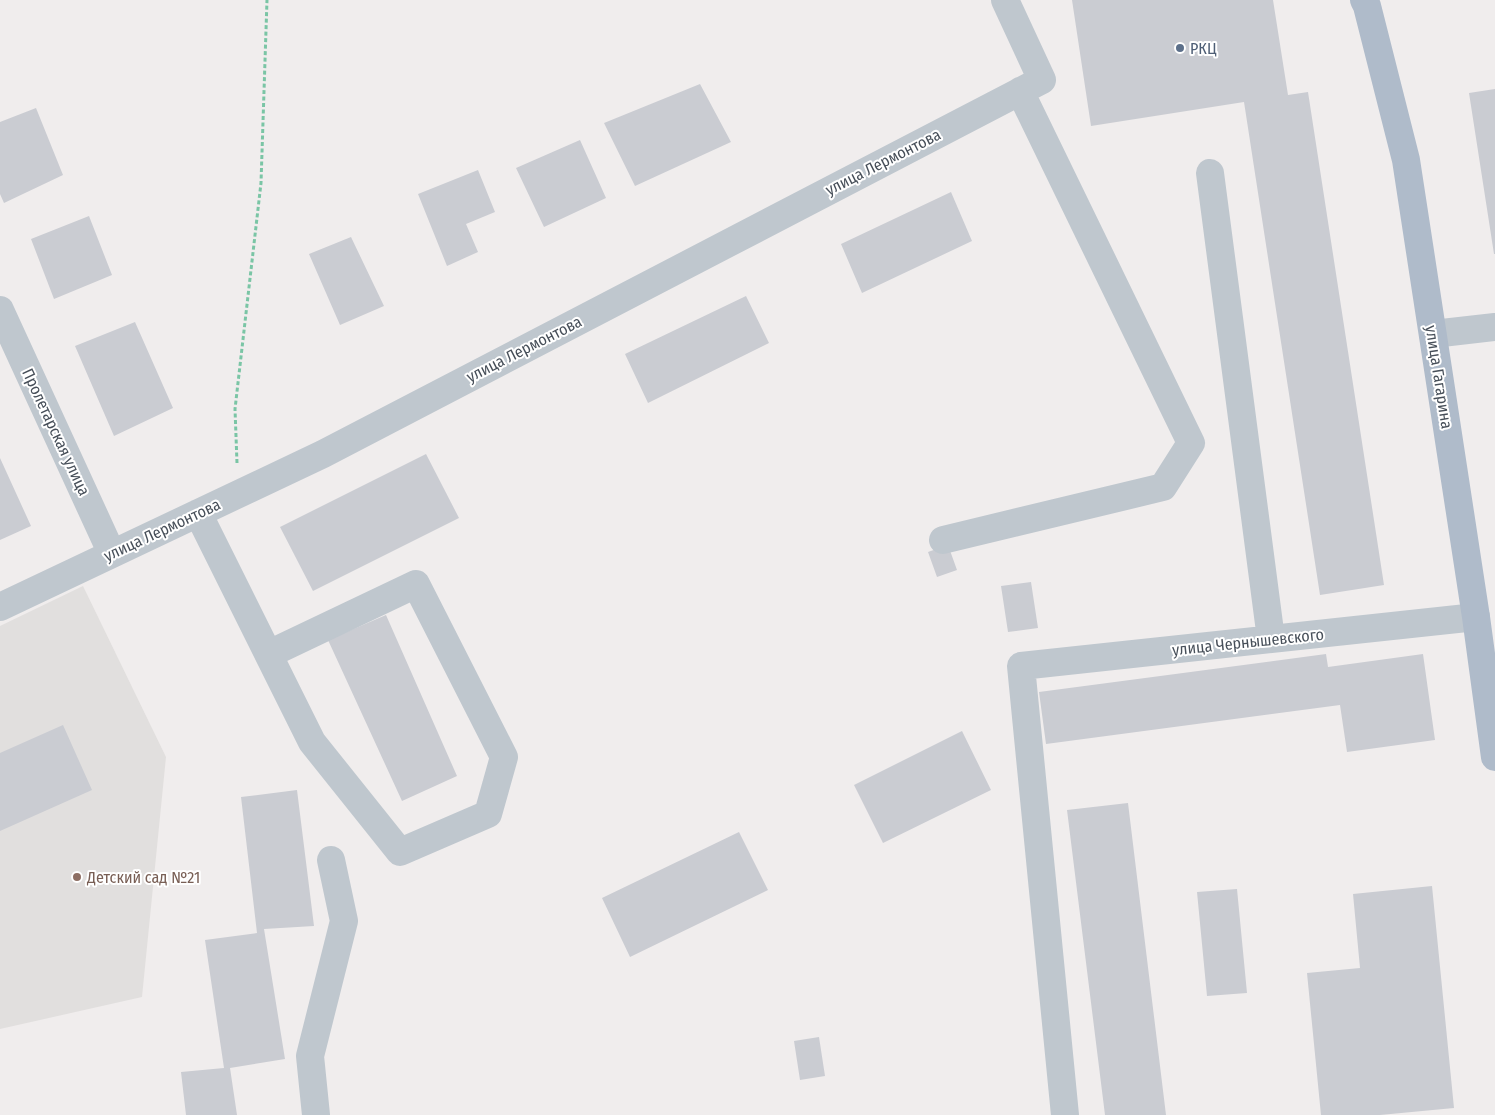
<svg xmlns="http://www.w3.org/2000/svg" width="1495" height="1115" font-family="'Fira Sans Condensed',sans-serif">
<rect width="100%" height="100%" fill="#f0eded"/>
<!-- education -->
<path fill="#e1dfde" d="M83,586L166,757L142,997L0,1029V626Z"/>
<!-- building -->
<path fill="#caccd2" d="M1072,0H1273L1288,95L1308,92L1384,585L1320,595L1244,102L1091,126Z
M700,84L731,142L635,186L604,123Z
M1495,89V254H1494L1469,93Z
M36,108L63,175L4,203L0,194V122Z
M580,140L606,198L544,227L516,168Z
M478,170L495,212L466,224L478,252L447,266L418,194Z
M951,192L972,241L862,293L841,244Z
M89,216L112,275L54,299L31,239Z
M351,237L384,306L340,325L309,254Z
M746,296L769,343L648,403L625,354Z
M135,322L173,408L114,436L75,346Z
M426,454L459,518L313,591L280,527Z
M0,458L31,526L0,540Z
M948,545L957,570L937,577L928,552Z
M1031,582L1038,628L1008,632L1001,586Z
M386,615L457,776L402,801L328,640Z
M1326,654L1328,667L1423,654L1435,740L1347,752L1340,705L1046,744L1039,692Z
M63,725L92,790L0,831V753Z
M962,731L991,790L883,843L854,785Z
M297,790L314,926L264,929L285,1059L230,1068L237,1115H186L181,1072L224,1068L205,940L257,933L241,797Z
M1128,803L1166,1115H1105L1067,810Z
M739,832L768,890L630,957L602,898Z
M1432,886L1454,1108L1380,1115H1321L1307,973L1360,968L1353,894Z
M1237,889L1247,993L1207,996L1197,892Z
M819,1037L825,1076L800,1080L794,1041Z"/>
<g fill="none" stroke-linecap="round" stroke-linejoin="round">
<!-- path -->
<path stroke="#7ac5a5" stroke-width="3" stroke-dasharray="4 2.5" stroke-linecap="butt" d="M237,463L235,409L261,183L267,0"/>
<!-- minor -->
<path stroke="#bfc7ce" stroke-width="28" d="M1210,173L1271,639
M0,310L112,554
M1433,334L1495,327
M198,513L312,742L400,852L488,814L504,757L416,584L269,654
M943,540L1163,487L1191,443L1020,91
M0,607L323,454L1042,80L1005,0
M316,1115L310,1056L344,921L331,860
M1065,1115L1021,666L1476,617"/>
<!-- major -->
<path stroke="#afbbca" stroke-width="28" d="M1364,0L1367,6L1406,160L1476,617L1495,757"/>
</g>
<!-- markers -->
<circle fill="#5c6f8a" stroke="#fff" stroke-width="2" cx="1180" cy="48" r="5"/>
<circle fill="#8d6e63" stroke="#fff" stroke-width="2" cx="77" cy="877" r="5"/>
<g text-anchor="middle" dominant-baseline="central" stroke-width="4" stroke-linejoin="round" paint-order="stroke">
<!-- service labels -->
<g font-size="16" fill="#4e5e75" stroke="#fff" text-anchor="start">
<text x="1190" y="48">РКЦ</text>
</g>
<!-- street labels -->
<g font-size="16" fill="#474f59" stroke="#fff">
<text transform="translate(883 162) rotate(-27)">улица Лермонтова</text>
<text transform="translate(524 349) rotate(-27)">улица Лермонтова</text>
<text transform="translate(1439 377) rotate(81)">улица Гагарина</text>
<text transform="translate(56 432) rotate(65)">Пролетарская улица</text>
<text transform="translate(162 530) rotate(-25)">улица Лермонтова</text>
<text transform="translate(1248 642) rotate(-6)">улица Чернышевского</text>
</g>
<!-- education labels -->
<g font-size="16" fill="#785e54" stroke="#fff" text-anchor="start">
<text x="87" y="877">Детский сад №21</text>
</g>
</g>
</svg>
